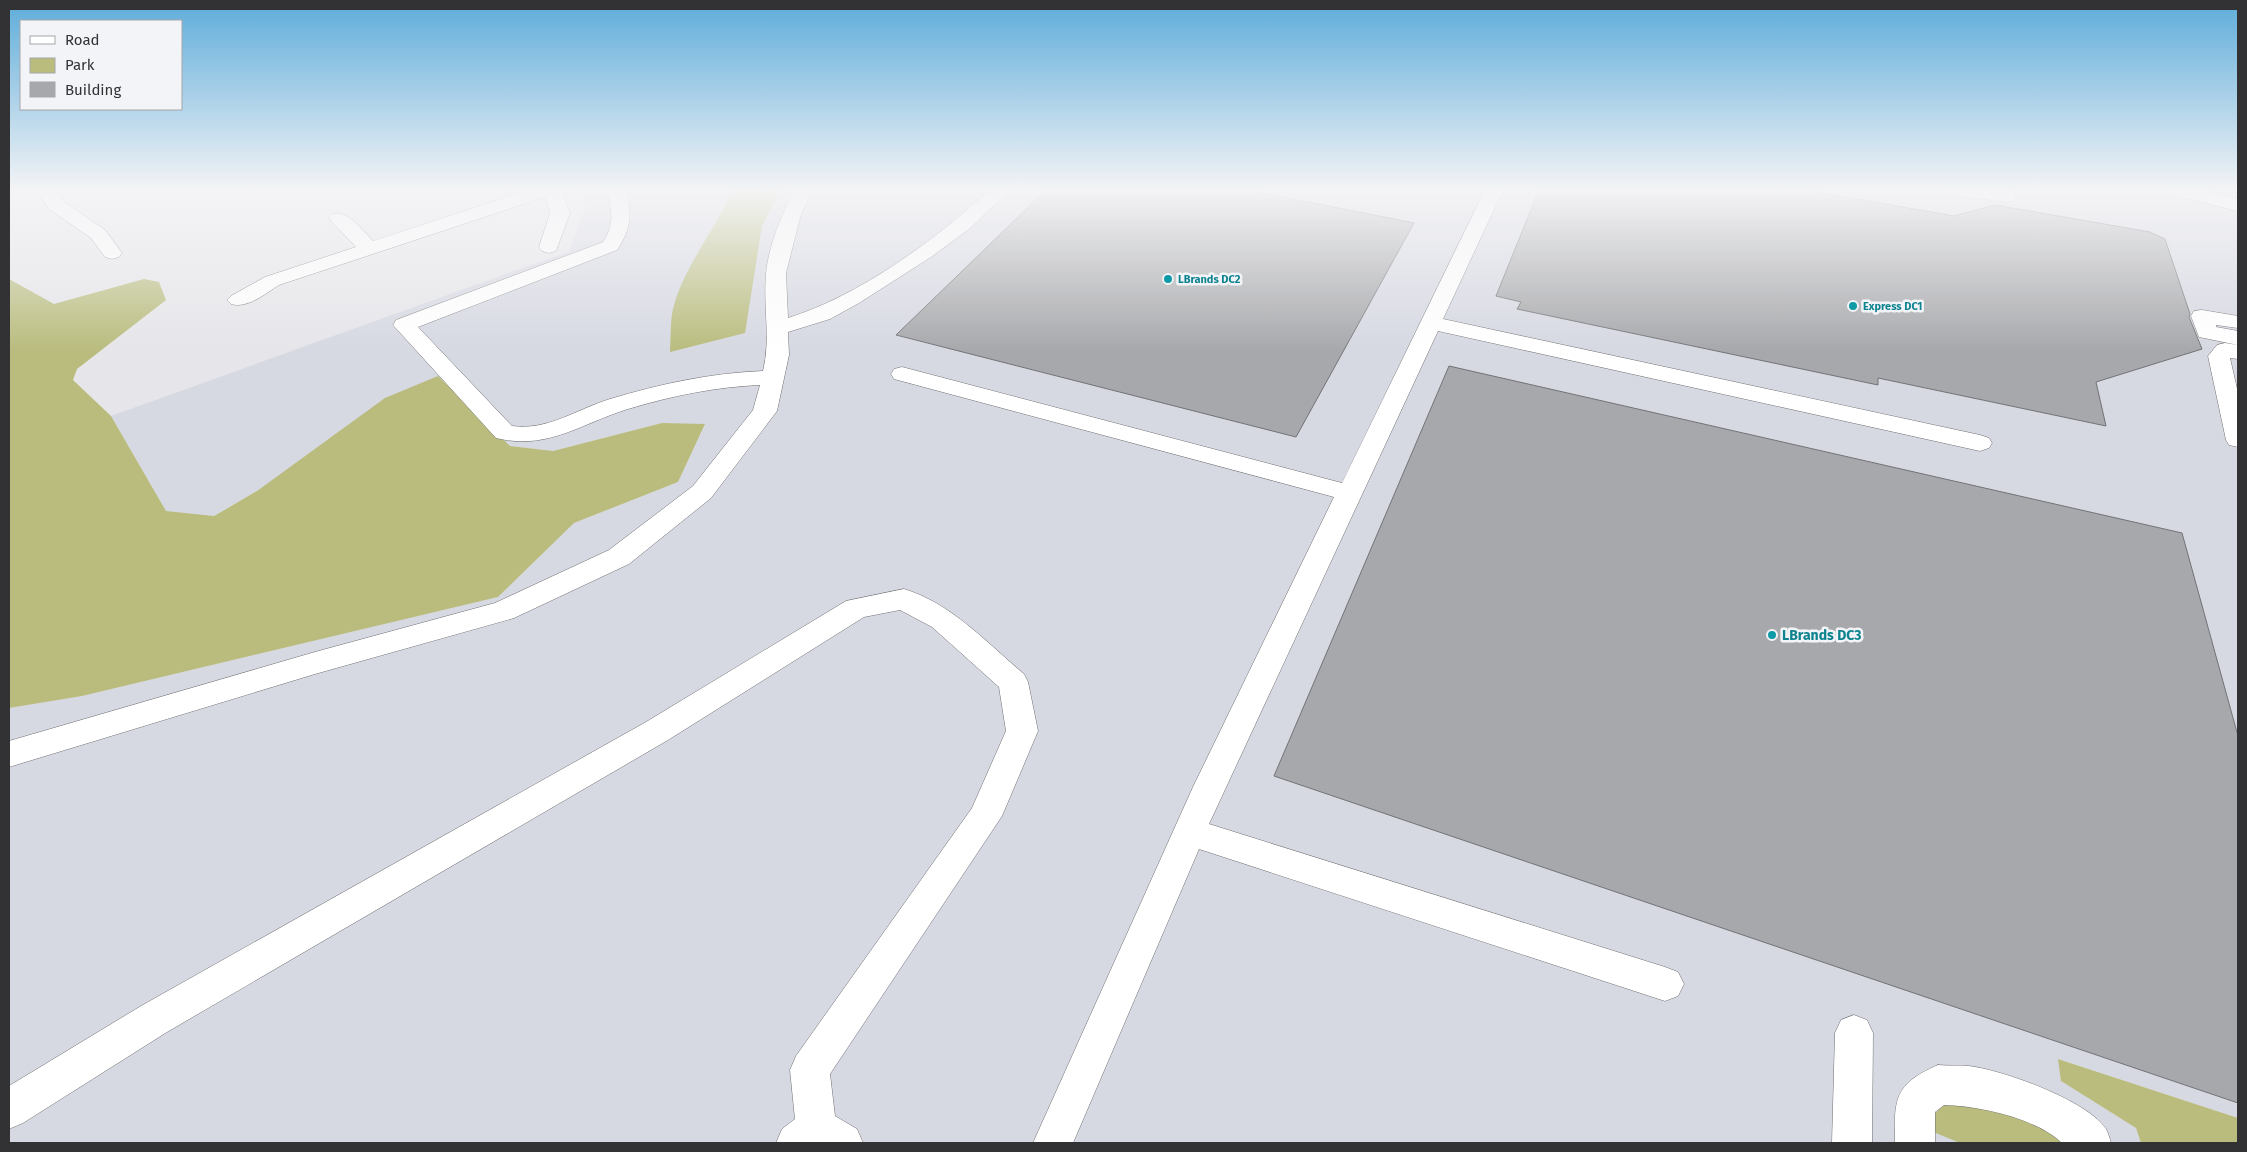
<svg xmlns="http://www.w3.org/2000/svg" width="2247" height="1152" font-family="'Fira Sans',sans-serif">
<rect width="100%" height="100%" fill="#e6e6ea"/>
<!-- built -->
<path fill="#d6d8e2" d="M577,190H2238V1118L2059,1059L2061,1081L2136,1128L2141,1143H9V708L82,696L498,597L574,523L678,482L705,425L662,423L553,451L510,446L438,376L257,491L213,516L166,511L111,416L570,251L586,204Z"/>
<!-- green -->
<path fill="#b9bc7d" d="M732,190H780L762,226L745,333L670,352C671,338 670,322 673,309C683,267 716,230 732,190Z
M9,279L54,304L144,279L159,282L166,300L77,369L73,380L111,416L166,511L214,516L257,491L385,398L438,376L510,446L553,451L662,423L705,424L678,482L574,523L498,597L82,696L9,708Z
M2058,1059L2238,1118V1143H2141L2136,1128L2061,1081Z
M1964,1097L2068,1138L2074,1143H1960L1931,1131L1933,1116L1947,1100Z"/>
<!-- building -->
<path fill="#a7a8ab" stroke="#737376" d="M1046,190H1248L1414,223L1296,437L896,335Z
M1539,190H1806L1954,216L1995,205L2150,232L2165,239L2190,314L2189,317L2202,349L2096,382L2106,426L1878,378V385L1517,309L1521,302L1496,296Z
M1449,366L2182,533L2238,736V1103L1274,776Z"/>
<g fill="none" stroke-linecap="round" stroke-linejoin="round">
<!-- minor casing -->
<g stroke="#707073" stroke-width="1">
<path id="minor" d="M35,190H54L63,201L105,230L122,253L119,257L112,259L105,257L91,238L49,209Z
M528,190H561L570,213L556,251L549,253L542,251L539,247L550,213L545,197L279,285C265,294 247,309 231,304L227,300L231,296L265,277L356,247L332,222L329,218L332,214C349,210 362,230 373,241Z
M607,190H625C633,214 631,229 617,250L418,327L512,426C548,431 577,409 610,399C660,384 711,373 763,371C771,339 763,306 766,274C768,248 782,212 795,190H813L801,214L786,273L788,318C861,295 933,241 990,190H1010L969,229L931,257L859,303L830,319L788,332L789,355L777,411L711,498L629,564L514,618L315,674L9,767V741L315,652L495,603L609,550L693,486L753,410L760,385C715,387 671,396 628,409C582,423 547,451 496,438L393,325L396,320L603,242C615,225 612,209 607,190Z
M1485,190H1503L1443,319L1980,435L1989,438L1992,443L1989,448L1980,451L1438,331L1209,824L1665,967L1678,972L1684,984L1678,996L1665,1001L1199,849L1073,1143H1033L1193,787L1334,497L894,379L891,374L894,369L902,367L1342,483Z
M1950,190H2004L2014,192L2016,196L2014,200L2007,202L1959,196L1952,194Z
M2168,190H2200L2238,199V211L2170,194Z
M2202,310L2238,316V328L2216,325V327L2238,331V345L2199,337L2191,316L2194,311Z
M2225,343L2238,345V359L2230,358L2238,393V447L2229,445L2226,440L2208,356L2217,345Z
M904,589C951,603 987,643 1024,674L1028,682L1038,731L1002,816L830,1074L835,1116L857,1129L863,1143H776L782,1129L795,1119L790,1070L796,1056L972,808L1006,731L999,687L932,627L900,610L864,617L668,740L167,1032L23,1123L9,1129V1086L141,1006L646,722L846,601Z
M1854,1015L1867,1020L1873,1033L1872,1143H1832L1835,1033L1841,1020Z
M1938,1065C1948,1066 1959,1065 1969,1066C2002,1070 2087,1100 2106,1129C2108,1133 2110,1139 2111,1143H2062C2036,1118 1980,1106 1944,1105L1935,1112V1143H1895C1894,1099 1894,1084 1938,1065Z"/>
</g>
<!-- minor -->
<use href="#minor" fill="#fff" fill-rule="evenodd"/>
</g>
<!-- sky -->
<linearGradient id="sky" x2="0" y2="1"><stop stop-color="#5dacda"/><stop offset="0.54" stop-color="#f4f4f6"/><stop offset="1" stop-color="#f4f4f6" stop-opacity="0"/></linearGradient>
<rect width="2247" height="351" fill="url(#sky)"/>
<!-- markers -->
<g fill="#0f9aa8" stroke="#f3f4f7" stroke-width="2">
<circle cx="1168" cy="279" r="5"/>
<circle cx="1853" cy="306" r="5"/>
<circle cx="1772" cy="635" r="5"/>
</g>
<g text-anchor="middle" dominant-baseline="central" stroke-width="5" stroke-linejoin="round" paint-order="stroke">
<!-- far-culture labels -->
<g font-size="11" font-weight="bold" fill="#0d838f" stroke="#f3f4f7" text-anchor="start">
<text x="1178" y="279">LBrands DC2</text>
<text x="1863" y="306">Express DC1</text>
</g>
<!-- culture labels -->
<g font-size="14" font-weight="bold" fill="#0d838f" stroke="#f3f4f7" text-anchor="start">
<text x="1782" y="635">LBrands DC3</text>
</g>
</g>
<!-- border -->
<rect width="2247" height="1152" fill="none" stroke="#323234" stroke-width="20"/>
<!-- legend -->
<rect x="20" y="20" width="162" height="90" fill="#f3f4f7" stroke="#a6a6a9"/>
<rect x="30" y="36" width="25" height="8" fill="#ffffff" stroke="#a6a6a9"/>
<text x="65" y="45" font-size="15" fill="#323234">Road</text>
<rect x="30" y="58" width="25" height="15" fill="#b9bc7d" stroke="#a6a6a9"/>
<text x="65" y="70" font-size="15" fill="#323234">Park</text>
<rect x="30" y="82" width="25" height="15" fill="#a7a8ab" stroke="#a6a6a9"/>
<text x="65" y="95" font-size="15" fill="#323234">Building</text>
</svg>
